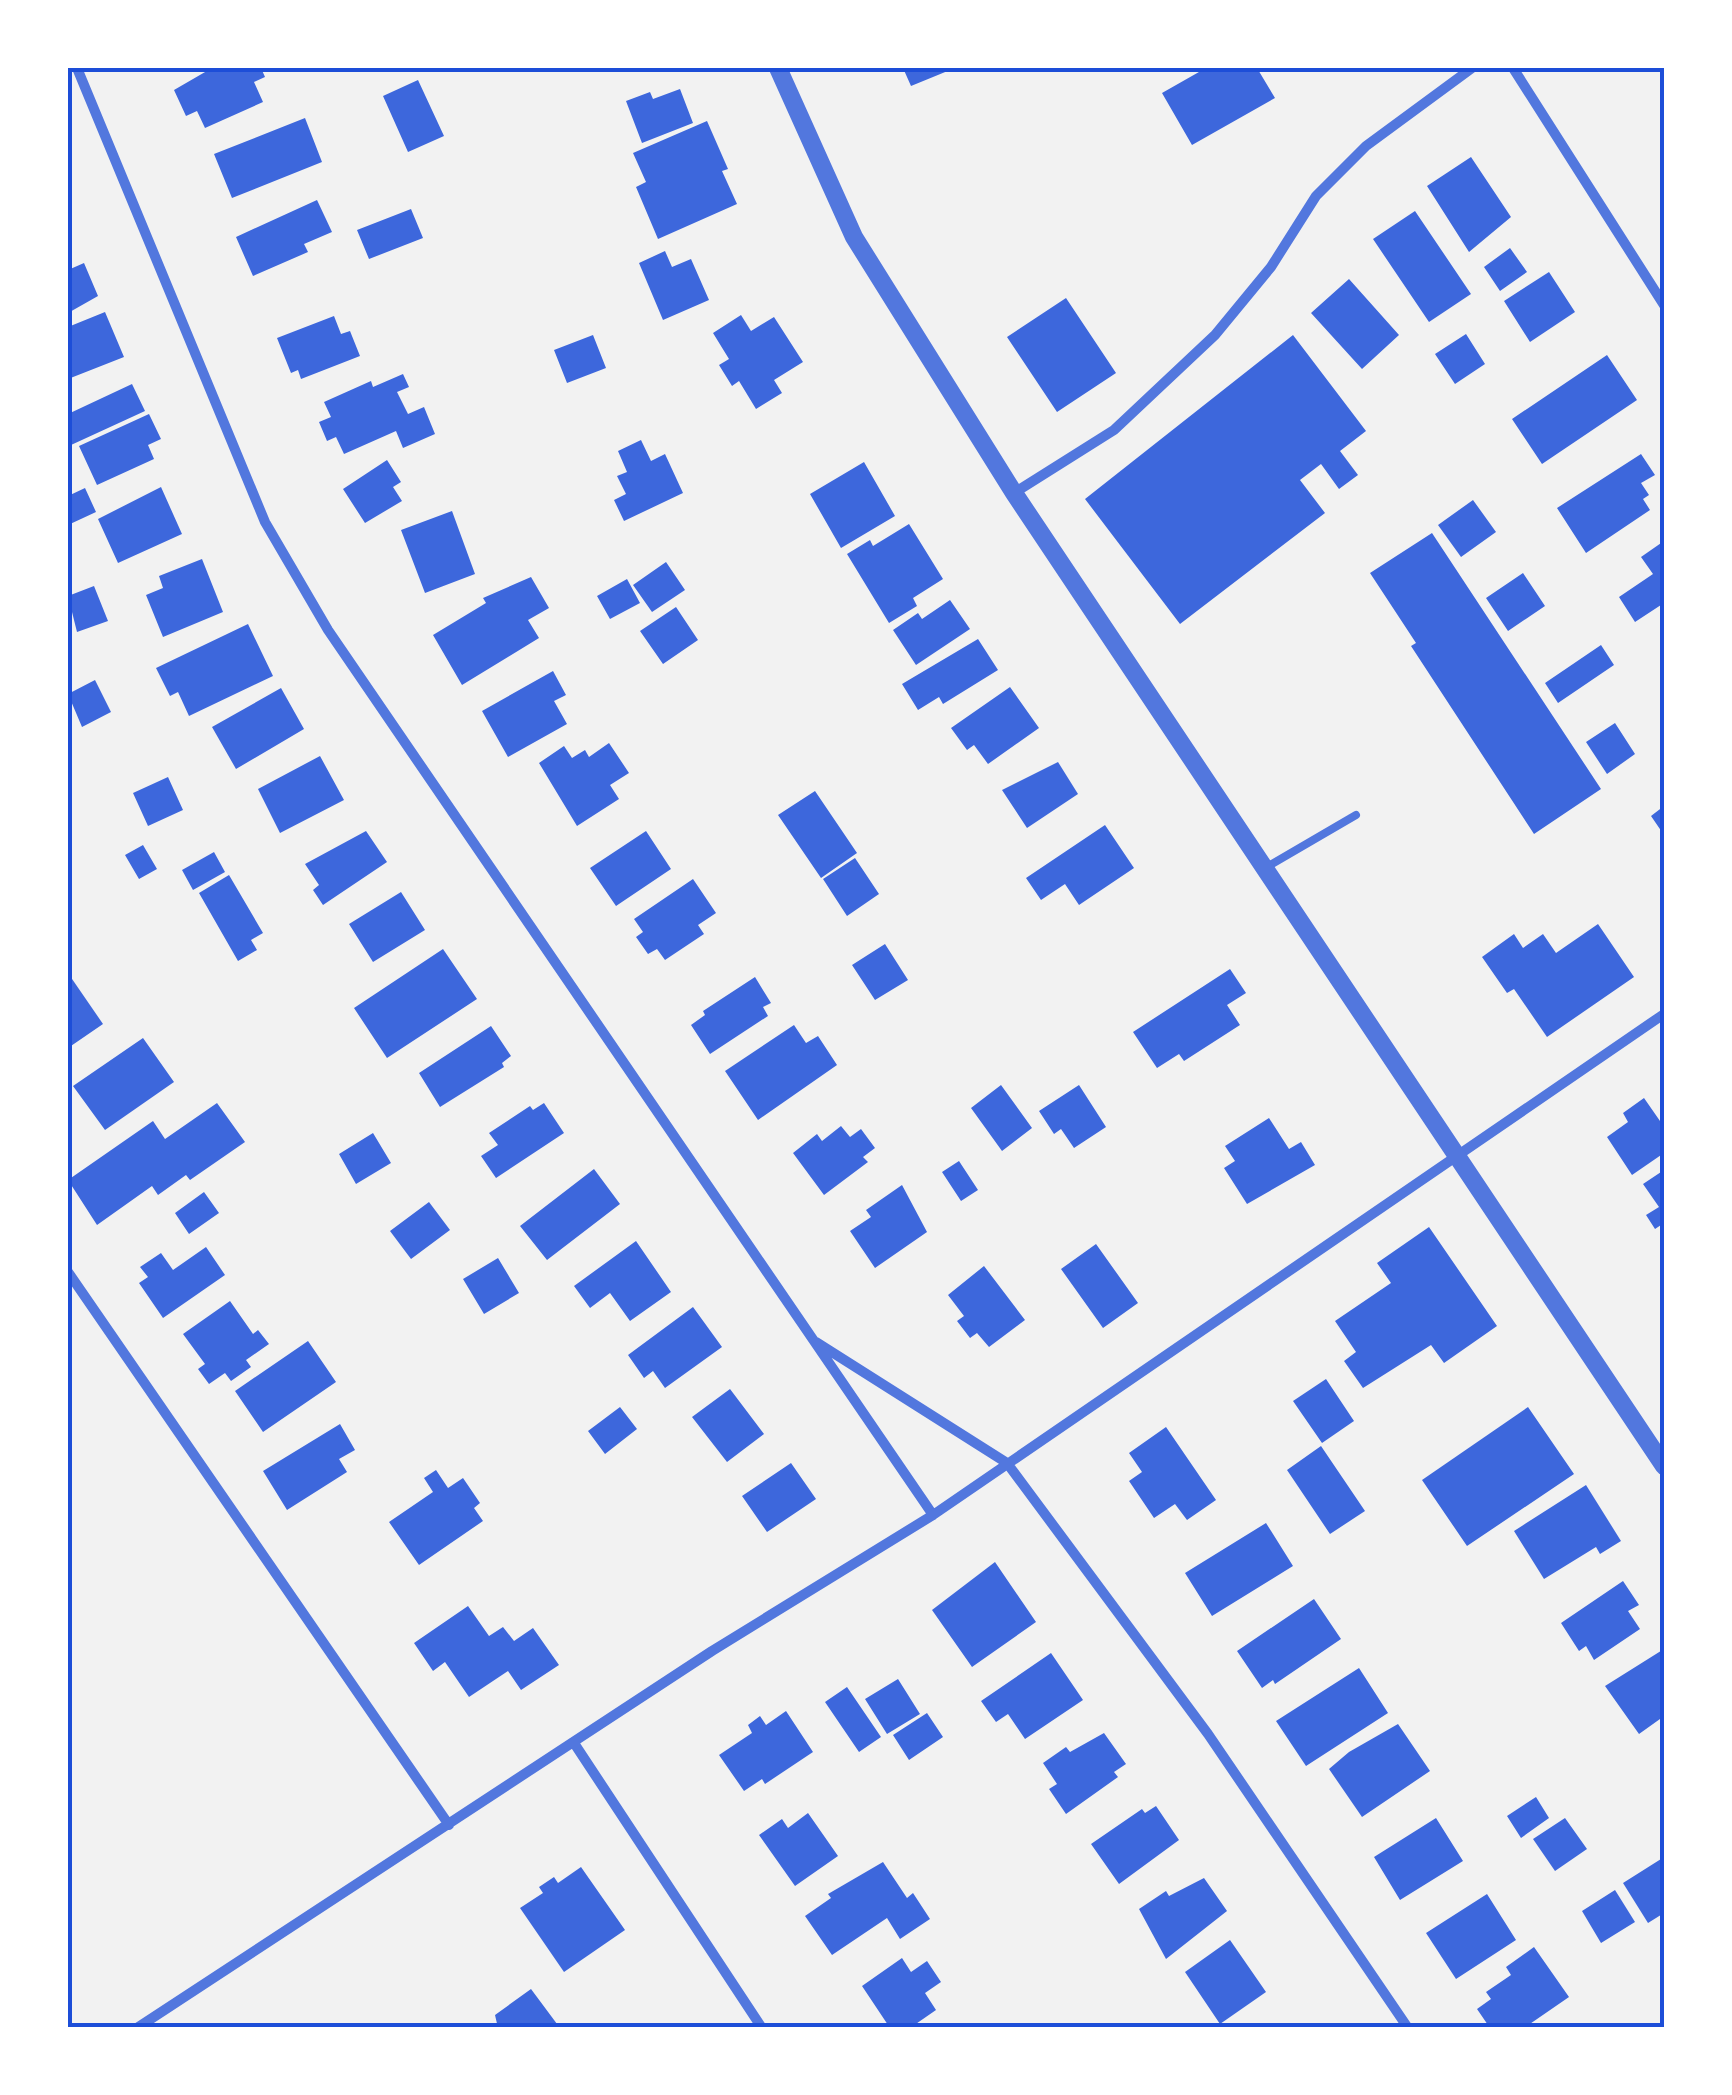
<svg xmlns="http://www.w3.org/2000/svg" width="1732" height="2095" font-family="Overpass,sans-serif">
<rect width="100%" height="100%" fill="#f2f2f2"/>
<!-- building -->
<path fill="#3d67dc" d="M212,68H261L265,77L254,82L263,102L205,128L197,111L186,116L174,90Z
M903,68H955L911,86Z
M1206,68H1257L1275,98L1192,145L1162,93Z
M418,80L444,136L408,152L383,96Z
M680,89L693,123L642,143L626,101L650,92L653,99Z
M305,118L322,162L232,198L214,154Z
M707,121L728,169L722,171L737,204L658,239L636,187L646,182L633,153Z
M1471,157L1511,217L1469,252L1427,186Z
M317,200L332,232L304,244L308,252L253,276L236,237Z
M411,209L423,238L369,259L357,230Z
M1415,211L1471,294L1429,322L1373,239Z
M1510,248L1527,272L1500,291L1484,267Z
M665,251L672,267L691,259L709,300L663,320L639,263Z
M84,263L98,296L68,313V270Z
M1549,272L1575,312L1530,342L1504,301Z
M1349,279L1399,335L1362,369L1311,313Z
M1066,298L1116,373L1057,412L1007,337Z
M105,312L124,357L68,379V327Z
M741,315L751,331L774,317L803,362L774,380L782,393L756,409L739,381L732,386L719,365L729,359L713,333Z
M334,316L341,334L350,331L360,356L301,379L298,370L291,373L277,338Z
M1466,334L1485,364L1455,384L1435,354Z
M593,335L606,368L567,383L554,350Z
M1293,335L1366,431L1340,451L1358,475L1339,489L1321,464L1300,480L1325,513L1180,624L1085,499Z
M1607,355L1637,400L1542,464L1512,419Z
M403,374L409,387L397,392L408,414L424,407L435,434L403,448L396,431L344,454L336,437L327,441L319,422L331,417L324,402L371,381L373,387Z
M132,384L145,411L71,445L68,414Z
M149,414L161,439L148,445L154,459L97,485L79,446Z
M641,440L651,461L665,454L683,493L624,521L614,500L626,494L617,476L627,472L618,451Z
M1641,454L1655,475L1641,483L1649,495L1643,499L1650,510L1586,553L1557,508Z
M387,460L401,482L393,487L402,501L365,523L343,489Z
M864,462L895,516L841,548L810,494Z
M161,487L182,534L118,563L98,519Z
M85,488L96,512L68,525V496Z
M1473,500L1496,532L1461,557L1438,525Z
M452,511L475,574L425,593L401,530Z
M909,524L943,579L913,598L917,606L889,623L847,554L870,540L873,546Z
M1432,533L1601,789L1534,834L1411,646L1416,643L1370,573Z
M1664,541V603L1635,622L1619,597L1653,574L1641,557Z
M202,559L223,612L163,637L146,595L163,588L159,576Z
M666,562L685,590L652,612L633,585Z
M1523,573L1545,606L1508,631L1486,598Z
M531,577L549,608L528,620L539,638L462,685L433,635L486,603L483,598Z
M627,579L640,603L610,619L597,596Z
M94,586L108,621L77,632L68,596Z
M950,600L970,629L916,665L893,630L918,613L922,619Z
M676,607L698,640L663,664L640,631Z
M248,624L273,676L189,716L178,692L170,696L156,668Z
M978,639L998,670L943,704L939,697L918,710L902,684Z
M1601,645L1614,665L1558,703L1545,683Z
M553,671L566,695L554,701L567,724L508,757L482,711Z
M95,680L111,712L82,727L68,694Z
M1010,687L1039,728L988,764L974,745L967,750L951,728Z
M281,688L304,729L236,769L212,727Z
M1615,723L1635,754L1607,774L1586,742Z
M609,743L629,773L610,785L619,799L577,826L539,763L564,746L572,758L585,750L589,757Z
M320,756L344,800L280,833L258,789Z
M1058,762L1078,794L1027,828L1002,790Z
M168,777L183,810L148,826L133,793Z
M815,791L857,853L821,878L778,815Z
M1664,806V835L1651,816Z
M1105,825L1134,868L1079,905L1065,884L1041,900L1026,878Z
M366,831L387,862L323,905L313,890L319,885L305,864Z
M646,831L671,869L616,906L590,868Z
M143,845L157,869L139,879L125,855Z
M214,852L225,872L193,890L182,870Z
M855,858L879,894L847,916L823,879Z
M229,875L263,933L251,940L257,950L238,961L199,893Z
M693,879L716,913L698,925L704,934L665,960L657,949L648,954L636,937L643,932L634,919Z
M401,892L425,930L373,962L349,924Z
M1598,924L1634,977L1547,1037L1514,989L1507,993L1482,957L1514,934L1523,948L1543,934L1556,953Z
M885,944L908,980L875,1000L852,965Z
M443,949L477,999L387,1058L354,1008Z
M1230,969L1246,993L1227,1005L1240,1025L1184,1061L1179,1054L1157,1068L1133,1032Z
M70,976L103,1024L68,1048V978Z
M755,977L771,1003L763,1007L768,1016L710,1054L691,1025L705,1015L703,1011Z
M794,1025L806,1043L818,1036L837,1065L758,1120L725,1071Z
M491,1026L511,1056L502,1063L504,1067L440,1107L419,1073Z
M143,1038L174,1082L105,1130L73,1086Z
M1001,1085L1032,1128L1002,1151L971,1108Z
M1079,1085L1106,1127L1074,1148L1061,1129L1054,1134L1039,1111Z
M1644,1098L1660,1121L1664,1118V1153L1632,1175L1607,1137L1628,1122L1623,1113Z
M217,1103L245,1142L190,1180L186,1175L158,1195L152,1186L97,1225L68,1180L153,1121L165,1139Z
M544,1103L564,1133L496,1178L481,1156L498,1145L489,1133L530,1106L533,1110Z
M1269,1118L1289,1149L1301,1142L1315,1165L1247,1204L1224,1168L1235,1161L1225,1146Z
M841,1126L850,1137L861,1129L875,1148L863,1157L868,1162L824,1195L793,1153L817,1134L822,1141Z
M373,1133L391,1163L356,1184L339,1154Z
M959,1161L978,1190L961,1201L942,1172Z
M594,1169L620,1204L547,1260L520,1226Z
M1664,1170V1223L1655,1229L1646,1215L1659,1207L1643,1184Z
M902,1185L927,1232L875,1268L850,1231L871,1217L866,1210Z
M204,1192L219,1213L189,1234L175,1213Z
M429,1202L450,1230L411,1259L390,1231Z
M1429,1227L1497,1326L1444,1363L1431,1345L1363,1388L1344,1361L1356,1352L1335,1321L1391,1283L1377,1263Z
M636,1241L671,1292L630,1321L610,1293L590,1308L574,1286Z
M1096,1244L1138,1303L1103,1328L1061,1269Z
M206,1247L225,1275L163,1318L139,1283L148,1277L140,1267L161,1253L173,1270Z
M498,1258L519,1293L484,1314L463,1279Z
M984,1266L1025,1320L989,1347L977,1333L970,1338L957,1321L964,1316L948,1295Z
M230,1301L253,1334L258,1330L269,1344L246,1360L251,1367L231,1381L225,1373L209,1384L198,1369L205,1364L183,1334Z
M693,1307L722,1347L665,1388L653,1371L644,1378L628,1355Z
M308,1341L336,1382L263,1432L235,1391Z
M1326,1379L1354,1421L1322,1443L1293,1401Z
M730,1389L764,1434L727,1462L692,1417Z
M620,1407L637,1429L605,1454L588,1431Z
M1528,1407L1574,1474L1467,1546L1422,1480Z
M340,1424L355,1450L339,1459L347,1472L287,1510L263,1471Z
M1166,1427L1216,1500L1187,1520L1175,1504L1154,1518L1129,1481L1142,1472L1129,1453Z
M1321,1446L1365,1511L1330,1534L1287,1470Z
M791,1463L816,1499L767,1532L742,1496Z
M436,1470L448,1488L463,1478L480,1503L474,1508L483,1521L419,1565L389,1522L433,1492L424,1478Z
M1586,1485L1621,1541L1600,1554L1596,1547L1544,1579L1514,1531Z
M1266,1523L1293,1566L1212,1616L1185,1573Z
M995,1562L1036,1622L972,1667L932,1610Z
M1623,1581L1639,1605L1628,1611L1640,1629L1594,1660L1586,1646L1579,1651L1561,1623Z
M1314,1599L1341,1639L1275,1684L1273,1680L1262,1688L1237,1651Z
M468,1606L489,1636L503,1627L514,1641L533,1628L559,1665L521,1690L508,1671L469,1697L445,1662L433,1671L414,1643Z
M1664,1649V1726L1660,1719L1639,1734L1605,1686Z
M1051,1653L1083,1700L1025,1739L1008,1714L996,1722L981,1701Z
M1359,1668L1388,1713L1306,1766L1276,1721Z
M898,1679L920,1714L887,1734L865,1699Z
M847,1687L881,1737L859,1752L825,1702Z
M786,1711L813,1752L765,1784L762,1779L744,1791L719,1755L752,1733L748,1725L760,1716L766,1725Z
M927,1713L943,1737L909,1760L893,1735Z
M1398,1724L1430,1771L1362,1817L1329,1769L1349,1752Z
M1104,1733L1126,1764L1114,1772L1118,1777L1066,1814L1049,1789L1057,1784L1043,1763L1066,1747L1070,1752Z
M1536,1797L1549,1818L1521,1838L1507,1816Z
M1156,1806L1179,1840L1119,1884L1091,1844L1142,1809L1145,1813Z
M808,1813L838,1856L795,1886L759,1835L782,1819L788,1828Z
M1436,1818L1463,1861L1400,1900L1374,1857Z
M1565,1818L1587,1849L1555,1871L1533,1839Z
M1661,1859L1664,1913L1648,1923L1623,1883Z
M883,1862L907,1898L913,1893L930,1919L900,1939L887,1918L832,1955L805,1916L831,1898L828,1894Z
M581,1867L625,1930L564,1972L520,1908L543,1893L539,1887L554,1877L558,1883Z
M1204,1878L1227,1911L1166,1959L1139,1909L1166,1891L1169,1896Z
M1615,1890L1635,1922L1601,1943L1582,1911Z
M1487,1894L1516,1940L1456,1979L1426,1933Z
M1230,1940L1266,1992L1220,2024L1185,1972Z
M1534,1947L1569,1997L1524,2028H1490L1477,2009L1491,1999L1486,1992L1511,1975L1506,1967Z
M902,1958L911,1972L927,1961L941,1982L925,1993L936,2010L910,2028H890L862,1986Z
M531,1989L560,2028H498L495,2015Z"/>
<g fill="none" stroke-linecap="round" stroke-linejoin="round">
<!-- service -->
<path stroke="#5277de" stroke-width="8" d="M1265,868L1356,815"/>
<!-- minor -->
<path stroke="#5277de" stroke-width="10" d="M77,68L265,522L328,630L933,1515
M1513,68L1664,305
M1014,493L1114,430L1215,335L1271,267L1316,196L1366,146L1472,68
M68,1272L449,1825
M816,1342L1007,1463L1208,1734L1408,2028
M574,1743L762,2028
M137,2028L712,1651L933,1515L1664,1014"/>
<!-- tertiary -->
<path stroke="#5277de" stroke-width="18" d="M778,68L854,237L1014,493L1664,1466"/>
</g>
<!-- border -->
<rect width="1732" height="2095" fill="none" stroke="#ffffff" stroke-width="140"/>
<rect x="70" y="70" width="1592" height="1955" fill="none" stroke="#1d4ed8" stroke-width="4"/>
</svg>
